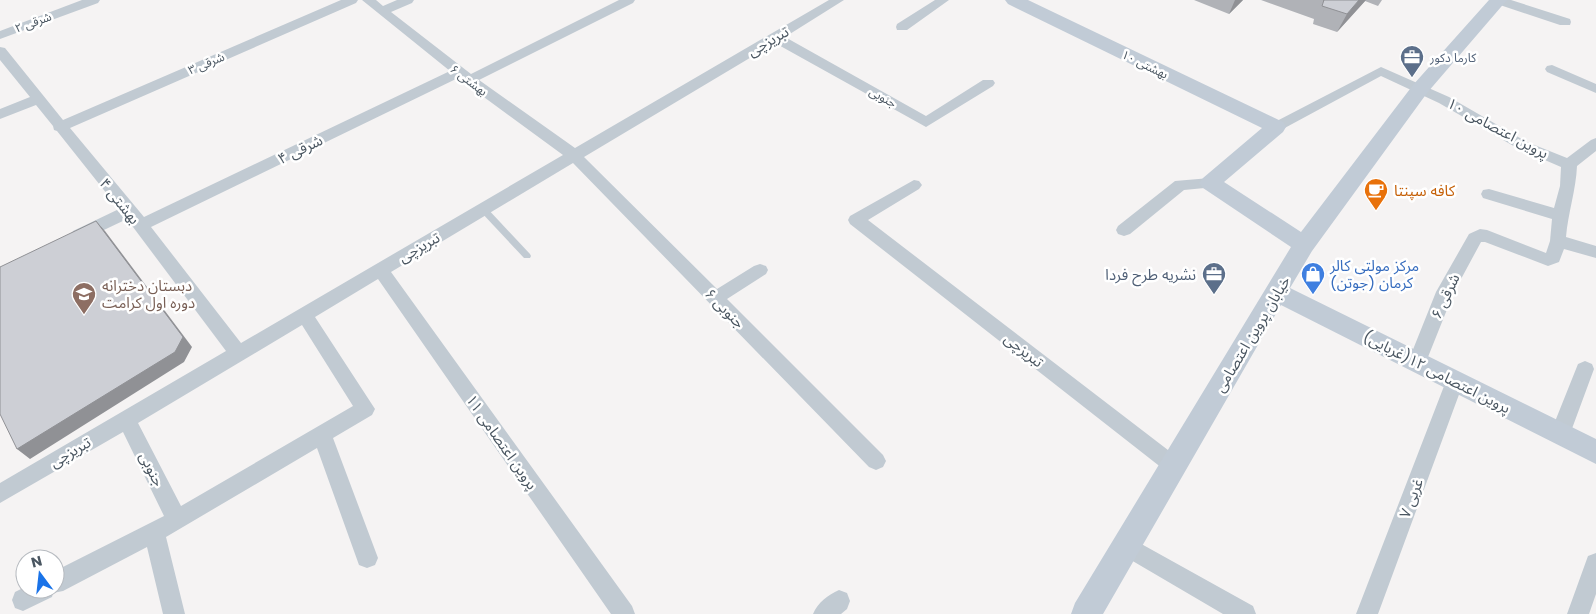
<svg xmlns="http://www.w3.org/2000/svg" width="1596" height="614" font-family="Poppins,'Noto Sans Arabic',sans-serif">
<rect width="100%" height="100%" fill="#f5f3f3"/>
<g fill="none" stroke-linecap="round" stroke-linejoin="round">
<!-- lane -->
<path fill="#c1cad2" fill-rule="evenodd" d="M483,206L486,207L530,254L531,256L530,258H524L480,211L479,209L480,207Z"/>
<!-- street -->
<path fill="#c1cad2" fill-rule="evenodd" d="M82,0H100L98,3L0,39V31Z
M341,0H358L356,3L70,128L144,217L450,71L362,0H376L383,6L397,0H414L412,3L391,12L471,74L619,0H635L633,3L479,80L575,148L829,0H844L785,37L926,116L983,80H993L995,83L993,86L926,127L775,43L584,157L717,289L754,266L760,264L766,266L768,270L766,274L727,299L883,455L886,461L883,467L876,470L869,467L573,163L391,272L632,606L635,614H611L378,279L315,317L375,409L372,415L333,438L378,558L375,565L367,568L359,565L317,448L166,537L185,614H163L147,547L63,591L53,593L52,597L23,611L15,608L12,600L15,592L25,587V589H55V571L164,516L123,432L0,503V483L226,351L127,219L85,239L79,241L73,239L71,235L73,231L119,209L57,131L54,130L53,126L36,105L0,119V109L30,97L0,60V47L5,48L63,120ZM458,78L563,155L241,343L151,227ZM302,325L353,406L181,506L138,423Z
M935,0H949L907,30H897L896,27L897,24Z
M1492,0H1511L1570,19L1571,22L1570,25H1560L1494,3Z
M1552,65L1596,84V93L1547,72L1545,69L1547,66Z
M1381,67L1449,97L1527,142L1567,158L1591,140L1596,138V151L1577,166C1576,190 1568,213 1566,237L1596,246V258L1564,249L1559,262L1548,266L1485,242H1481L1454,292L1424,367L1417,370L1410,367L1408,362L1436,292L1469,234L1480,229L1487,230L1546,253L1550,241L1552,219L1483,198L1481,194L1483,190L1489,189L1554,208L1560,186L1561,167L1517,148L1439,103L1381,76L1281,130H1271L1269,127L1271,124Z
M1210,178L1215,179L1218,183L1215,187L1184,190L1130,234L1124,236L1118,234L1116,230L1118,226L1175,181Z
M914,180L919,181L922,185L919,189L868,220L1181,460L1184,466L1181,472L1174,475L1167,472L850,224L848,220L850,216Z
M1585,361L1592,364L1594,369L1570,434L1567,440L1560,442L1553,440L1550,434L1578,364Z
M1455,373L1462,376L1464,381L1378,614H1356L1446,381L1448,376Z
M1127,536L1253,606L1256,614H1223L1119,553L1116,546L1119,539Z
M1596,553V594L1589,614H1567L1588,556Z
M839,590L847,593L850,601L847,609L841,614H813C818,602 828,595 839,590Z"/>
<!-- secondary -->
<path fill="#c1cbd6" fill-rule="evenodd" d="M1005,0H1028L1283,122L1286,127L1283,132L1224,182L1301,232L1413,85L1489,0H1507L1427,93L1312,251L1290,288L1596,439V464L1281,305L1103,614H1071L1075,603L1291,247L1203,188L1199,183L1203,178L1262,128L1008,4Z"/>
</g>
<!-- wall -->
<path fill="#b0b2b7" d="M1194,0H1243L1229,14Z
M1261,0H1382L1378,6L1365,1L1337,32L1313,24L1314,19Z"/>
<!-- shaded-wall -->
<path fill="#909195" d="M1235,0H1243L1229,14Z
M1359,0H1366L1337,32L1347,14Z
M96,221L105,231L192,347L184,362L30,459L17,449Z"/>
<!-- building -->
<path fill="#cdcfd5" stroke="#909195" d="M1323,0H1359L1347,14L1322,6L1324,0Z
M96,221L183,337L175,352L17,449L0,414V267Z"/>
<!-- icons -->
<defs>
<g id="office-pin" transform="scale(1.25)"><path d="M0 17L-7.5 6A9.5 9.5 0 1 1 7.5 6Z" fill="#5c6f8a" stroke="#fff"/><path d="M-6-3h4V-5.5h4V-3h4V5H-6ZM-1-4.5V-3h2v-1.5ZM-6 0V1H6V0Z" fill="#fff"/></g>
<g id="cafe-pin" transform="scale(1.25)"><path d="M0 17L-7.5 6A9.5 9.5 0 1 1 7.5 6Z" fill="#e8710a" stroke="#fff"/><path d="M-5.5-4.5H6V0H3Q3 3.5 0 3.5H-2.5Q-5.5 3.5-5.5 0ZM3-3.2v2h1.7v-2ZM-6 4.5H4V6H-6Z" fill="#fff"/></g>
<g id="shop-pin" transform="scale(1.25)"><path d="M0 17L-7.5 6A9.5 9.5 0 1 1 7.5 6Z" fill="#3f7fe0" stroke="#fff"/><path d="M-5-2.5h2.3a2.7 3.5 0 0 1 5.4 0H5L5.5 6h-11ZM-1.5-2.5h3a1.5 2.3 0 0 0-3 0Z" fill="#fff"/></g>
<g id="school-pin" transform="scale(1.25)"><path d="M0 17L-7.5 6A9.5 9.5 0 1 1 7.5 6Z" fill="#8d6e63" stroke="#fff"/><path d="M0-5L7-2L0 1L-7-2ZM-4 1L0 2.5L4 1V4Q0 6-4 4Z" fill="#fff"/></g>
</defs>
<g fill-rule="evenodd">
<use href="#office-pin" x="1412" y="57"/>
<use href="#cafe-pin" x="1376" y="190"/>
<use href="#office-pin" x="1214" y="274"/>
<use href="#shop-pin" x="1313" y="274"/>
<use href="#school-pin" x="84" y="294"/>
</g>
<g text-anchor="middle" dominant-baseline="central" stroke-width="5" stroke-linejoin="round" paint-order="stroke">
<!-- far-street labels -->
<g font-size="12" fill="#4a5661" stroke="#fff">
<text transform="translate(33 22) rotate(-20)">شرقی ۲</text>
<text transform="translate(206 63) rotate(-23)">شرقی ۳</text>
<text transform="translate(1145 64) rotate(26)">بهشتی ۱۰</text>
<text transform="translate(469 80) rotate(37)">بهشتی ۶</text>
<text transform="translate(883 97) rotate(29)">جنوبی</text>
</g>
<!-- far-service labels -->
<g font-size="12" fill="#4e5e75" stroke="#fff" text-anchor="start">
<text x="1430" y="57">کارما دکور</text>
</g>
<!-- street labels -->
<g font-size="15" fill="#4a5661" stroke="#fff">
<text transform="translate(768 41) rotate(-30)">تبریزچی</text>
<text transform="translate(1498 128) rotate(28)">پروین اعتصامی ۱۰</text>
<text transform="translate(300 149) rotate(-26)">شرقی ۴</text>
<text transform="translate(120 201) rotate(51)">بهشتی ۴</text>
<text transform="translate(419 247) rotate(-30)">تبریزچی</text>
<text transform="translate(1445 296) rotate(-65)">شرقی ۶</text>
<text transform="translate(725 308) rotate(45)">جنوبی ۶</text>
<text transform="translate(1252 334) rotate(-59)">خیابان پروین اعتصامی</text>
<text transform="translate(1024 350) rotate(38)">تبریزچی</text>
<text transform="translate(1437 372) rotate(27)">پروین اعتصامی ۱۲(غربایی)</text>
<text transform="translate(502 442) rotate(55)">پروین اعتصامی ۱۱</text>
<text transform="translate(70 452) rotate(-31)">تبریزچی</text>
<text transform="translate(152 469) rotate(63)">جنوبی</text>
<text transform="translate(1411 498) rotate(-69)">غربی ۷</text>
</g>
<!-- food labels -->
<g font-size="15" fill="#c56008" stroke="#fff" text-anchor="start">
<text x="1394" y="190">کافه سپنتا</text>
</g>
<!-- shop labels -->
<g font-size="15" fill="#366cbe" stroke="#fff" text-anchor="start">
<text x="1330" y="265">مرکز مولتی کالر<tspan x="1330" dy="17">کرمان (جوتن)</tspan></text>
</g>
<!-- service labels -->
<g font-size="15" fill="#4e5e75" stroke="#fff" text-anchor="end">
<text x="1196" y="274">نشریه طرح فردا</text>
</g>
<!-- education labels -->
<g font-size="15" fill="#785e54" stroke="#fff" text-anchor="start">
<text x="102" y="285">دبستان دخترانه<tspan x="102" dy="17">دوره اول کرامت</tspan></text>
</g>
</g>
<!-- north arrow -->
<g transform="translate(40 574) rotate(345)"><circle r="24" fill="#ffffff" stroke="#b7bbc0"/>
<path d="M0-4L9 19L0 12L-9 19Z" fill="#1a73e8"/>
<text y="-8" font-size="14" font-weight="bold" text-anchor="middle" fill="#4a5661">N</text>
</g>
</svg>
